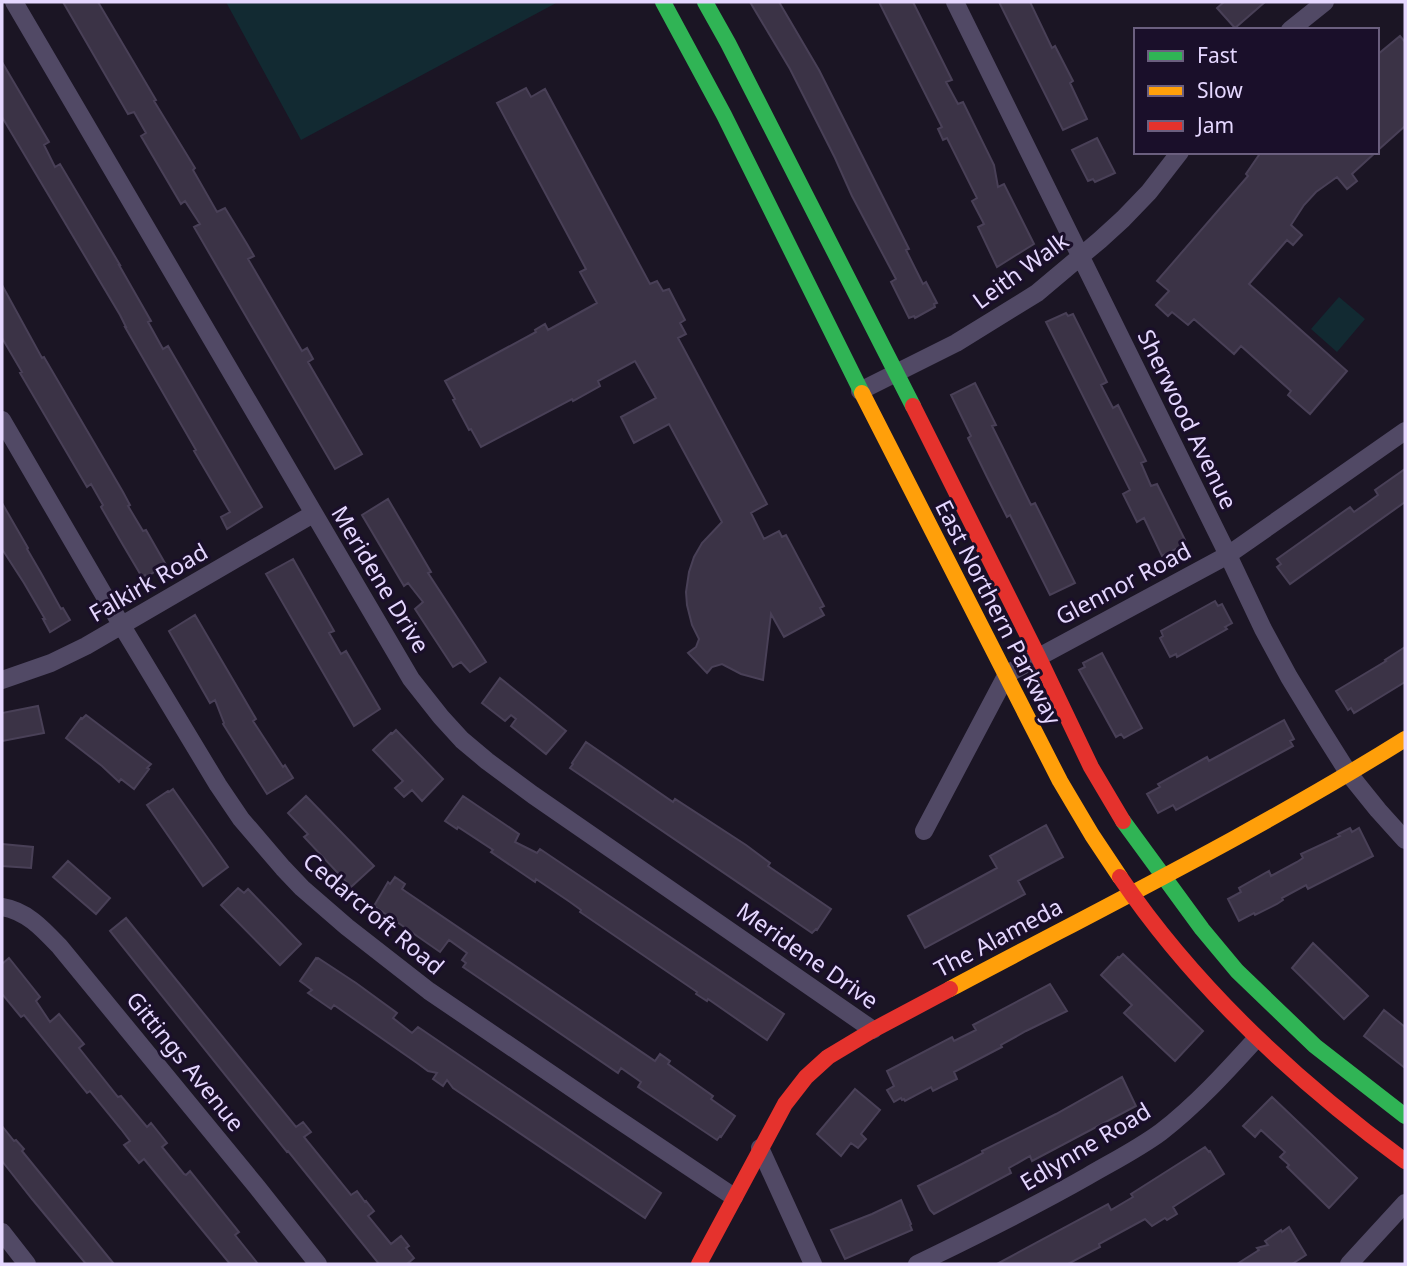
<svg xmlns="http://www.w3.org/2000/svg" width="1407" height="1266" font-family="'Noto Sans',sans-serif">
<rect width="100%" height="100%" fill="#1b1524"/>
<!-- green -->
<path fill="#122a32" d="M226,2H558L301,140Z
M1339,297L1365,319L1337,352L1311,329Z"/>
<!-- building -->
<path fill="#3b3346" stroke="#494057" stroke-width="2" d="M63,2H98L156,100L154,101L195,168L193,170L217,212L225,208L247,244L254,256L248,259L302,351L307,348L313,359L308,362L362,454L335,469L194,227L200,224L185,201L181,204L141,136L146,133L134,112L128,114Z
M750,2H779L819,70L909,249L906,250L923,284L926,282L937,303L934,304L935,307L915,318L914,316L909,318L891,282L896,279L852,196L835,158L790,69Z
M879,2H913L952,80L946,82L958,104L963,102L994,165L998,187L1004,184L1034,244L997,267L978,227L984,224L972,201L977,198L947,138L943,140L938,129L942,127Z
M999,2H1030L1052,48L1055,46L1073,81L1070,83L1087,119L1063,130Z
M1224,2H1265L1235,28L1217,8Z
M1400,36L1405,42V126L1377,151V55Z
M2,62L49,142L44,145L55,167L60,164L120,265H119L151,321L148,322L163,349L168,346L262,507L227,529L221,517L230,512L194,451L196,450L125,327H126L120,315L2,117Z
M526,88L531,97L545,89L650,284L657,281L663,291L669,289L685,320L680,323L686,334L678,338L767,504L751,513L764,539L779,531L782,537L786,535L824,606L820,608L824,615L784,637L771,614L763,680L741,674L722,664L712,667L707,673L688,653L696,647L699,639L692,625L687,605L686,592L689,572L694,557L702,543L722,522L669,424L634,443L621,417L656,398L635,361L598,381L600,386L573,401L572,399L481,447L471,429L469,430L453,400L455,399L445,381L536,332L535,330L545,324L548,330L597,303L580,272L586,269L497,103Z
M1097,138L1115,173L1095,182L1093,179L1088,181L1072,150Z
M1261,152H1376L1352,174L1357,181L1347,189L1337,177L1316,192L1304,205L1291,225L1302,235L1293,245L1287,240L1249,284L1347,371L1310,414L1288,395L1291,391L1241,346L1234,354L1194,319L1188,325L1172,312L1168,316L1156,305L1169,291L1157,281L1248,176L1246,174Z
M2,285L42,358L44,357L123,492L130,505L128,506L143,531L146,530L166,565L146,577L145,575L142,577L123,545L101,507L103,505L91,484L87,487L20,373L22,372L2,338Z
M1066,313L1068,316L1073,314L1107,382L1101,385L1113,408L1118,405L1146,461L1141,463L1151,486L1157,484L1185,540L1180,542L1182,546L1162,556L1144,518L1137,522L1123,494L1130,490L1046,322Z
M975,383L996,425L992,426L1002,446L1031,505L1035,503L1075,583L1050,595L1010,515L1007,517L987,477L968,438L971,436L951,395Z
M1405,469V502L1290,584L1277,567L1281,564L1277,559L1350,507L1354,512L1367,503L1378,495L1375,490Z
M388,499L431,572L428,573L486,662L470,672L461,662L453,667L415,609L423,602L408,583L404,586L362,515Z
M2,503L28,548L27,549L41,573L61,609L63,608L70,620L50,632L43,619H45L24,583L2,549Z
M293,559L334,631L329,633L341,654L346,651L380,709L354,726L266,574Z
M1215,601L1218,606L1222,604L1232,623L1225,627L1227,629L1177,657L1176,654L1170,657L1160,638L1163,636L1161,631Z
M195,615L256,719L253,721L283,767L285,765L293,778L267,794L223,724L224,723L215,700L210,703L169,631Z
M1405,647V682L1354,713L1351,708L1348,710L1336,691L1386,661L1385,660Z
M1102,653L1142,728L1124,738L1121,734L1116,737L1079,670L1085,667L1083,663Z
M500,678L566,731L546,754L511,726L516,719L511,715L505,721L482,703Z
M38,706L44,733L2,741V713Z
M86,715L151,764L147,768L149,769L134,789L121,779L119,782L102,766L66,738L81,718L82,719Z
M1284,720L1294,739L1290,741L1293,746L1176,810L1173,805L1158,813L1147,794L1160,787L1158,784L1207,757L1209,761Z
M396,730L443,779L422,801L412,790L404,797L395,788L403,781L373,750L391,733L392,734Z
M586,742L673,802L675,799L746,845L770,863L768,866L831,909L817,930L816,929L812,933L570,768L573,764L572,763Z
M173,789L228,867L203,886L147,805L168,791L169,792Z
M306,796L374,866L351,887L304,837L308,834L288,813Z
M463,796L519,834L515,842L537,853L540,849L784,1014L767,1040L708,999L707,1001L696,994L697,992L580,912L581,910L570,902L536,879L535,882L491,852L493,850L458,827L457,829L445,821Z
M1046,825L1063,857L1018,881L1025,894L925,948L908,916L997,868L990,856Z
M1350,828L1352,832L1359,828L1373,856L1308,889L1306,885L1282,898L1283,900L1277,904L1255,915L1254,913L1239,921L1228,899L1241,892L1239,888L1269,871L1271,876L1297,862L1303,858L1301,854L1340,836L1338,834Z
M2,844L33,847L31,868L2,866Z
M68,861L110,898L96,914L53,877Z
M395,877L405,884L402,889L655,1061L660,1054L670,1061L668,1064L713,1096L711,1099L735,1116L721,1137L720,1136L717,1140L638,1087L641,1082L621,1068L618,1073L463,967L466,963L462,960L467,953L449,940L440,952L374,906L388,882L390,884Z
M238,888L244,893L248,889L301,944L280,965L221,905Z
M126,918L296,1127L303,1122L311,1132L304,1137L351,1195L357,1191L365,1202L366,1201L374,1211L368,1216L391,1244L401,1236L409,1246L406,1248L414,1258L407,1264H379L288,1151L287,1152L110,931Z
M1313,943L1368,996L1344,1019L1292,968Z
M1123,954L1203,1031L1175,1061L1124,1013L1132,1005L1101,975L1118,957L1119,958Z
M9,958L40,997L36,1001L50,1022L59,1014L84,1044L79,1048L118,1097L121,1096L147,1127L151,1123L167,1143L162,1147L184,1174L186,1175L190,1171L239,1232L235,1235L258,1264H230L144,1159L139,1163L124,1145L130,1141L121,1129L90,1091L87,1093L24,1015L21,1017L2,994V964Z
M316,958L317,959L318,958L356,983L397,1013L393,1018L412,1033L418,1027L661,1193L645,1218L453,1088L447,1080L443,1086L433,1079L437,1073L428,1071L417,1063L334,1005L331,1009L308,993L312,990L300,981Z
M1050,984L1067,1011L1026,1031L1001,1045L1002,1047L954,1072L957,1079L933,1091L931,1087L905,1101L904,1099L902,1100L901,1098L894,1102L887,1090L894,1086L887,1071L952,1037L954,1041L976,1030L973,1025Z
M1384,1010L1405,1027V1068L1364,1036Z
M1122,1077L1136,1106L1032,1161L1030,1156L1009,1168L1011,1173L934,1214L930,1210L918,1186L958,1166L983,1153L982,1151L1056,1114Z
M855,1089L880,1110L861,1134L866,1139L858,1148L851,1143L841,1156L817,1134Z
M1272,1097L1357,1178L1329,1208L1287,1167L1289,1165L1280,1157L1285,1152L1261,1130L1255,1137L1243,1126Z
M2,1126L14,1141L16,1140L24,1149L22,1151L114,1264H86L32,1199L2,1161Z
M1205,1147L1209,1152L1210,1151L1224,1174L1173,1207L1177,1214L1167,1220L1165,1218L1152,1226L1145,1219L1099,1244L1100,1247L1068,1264H997L1108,1204L1111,1210L1133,1197L1131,1194Z
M901,1200L911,1224L910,1225L912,1230L845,1259L831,1230L872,1214Z
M1289,1227L1306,1255L1292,1264H1237L1259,1250L1257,1248L1268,1245L1265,1241L1281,1230L1282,1232Z"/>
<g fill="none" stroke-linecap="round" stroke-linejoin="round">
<!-- street -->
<path stroke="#514965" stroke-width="18" d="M14,2L411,679L441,717L462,740L487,761L533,795L873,1030
M955,2L1228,555L1263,629L1289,677L1320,728L1349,774L1378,810L1405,840
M1290,30L1325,2
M860,391L956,343L1037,293L1100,240L1123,219L1149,192L1180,152
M2,420L122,626L218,785L241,819L283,868L302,888L347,927L429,991L604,1110L734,1197
M2,680L51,663L86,646L313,514
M924,831L1007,674L1228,555L1405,431
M2,907C27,911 43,929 60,947L257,1187L318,1264
M760,1148L813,1264
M2,1232L27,1264
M917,1264C975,1236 1032,1208 1088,1176C1112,1162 1138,1149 1161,1132C1196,1105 1226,1072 1256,1039
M1349,1264L1405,1203"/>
<!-- fast -->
<path stroke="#30b455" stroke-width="16" d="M663,2L724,115L862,393
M705,2L728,43L913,406
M1123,821L1202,929L1237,971L1315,1046L1405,1116"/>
<!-- slow -->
<path stroke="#ff9f0a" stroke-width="16" d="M862,393L1060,781L1092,835L1120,877
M950,989C1102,908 1258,831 1405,739"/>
<!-- jam -->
<path stroke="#e5322d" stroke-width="16" d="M913,406L1038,656L1091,767L1123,821
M1120,877C1196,989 1296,1081 1405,1161
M699,1264L785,1104L806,1077L828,1057L873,1030L950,989"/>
</g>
<g text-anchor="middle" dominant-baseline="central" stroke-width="6" stroke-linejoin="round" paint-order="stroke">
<!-- street labels -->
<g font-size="23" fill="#e5d7ff" stroke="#1a0f2a">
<text transform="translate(1020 270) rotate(-36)">Leith Walk</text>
<text transform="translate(1188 419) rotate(64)">Sherwood Avenue</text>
<text transform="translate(381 579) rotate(59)">Meridene Drive</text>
<text transform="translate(148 582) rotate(-30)">Falkirk Road</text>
<text transform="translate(1123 583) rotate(-28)">Glennor Road</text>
<text transform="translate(999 612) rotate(63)">East Northern Parkway</text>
<text transform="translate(374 913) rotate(40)">Cedarcroft Road</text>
<text transform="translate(998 937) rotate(-28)">The Alameda</text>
<text transform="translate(808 955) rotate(35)">Meridene Drive</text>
<text transform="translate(186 1061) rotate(51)">Gittings Avenue</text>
<text transform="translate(1085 1146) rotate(-31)">Edlynne Road</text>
</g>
</g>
<!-- border -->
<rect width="1407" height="1266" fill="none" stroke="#e5d7ff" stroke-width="7"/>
<!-- legend -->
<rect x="1134" y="28" width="245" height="126" fill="#1a0f2a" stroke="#6b5f7f" stroke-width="2"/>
<rect x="1148" y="51" width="35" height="10" fill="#30b455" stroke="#6b5f7f" stroke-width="2"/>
<text x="1197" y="63" font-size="21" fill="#e5d7ff">Fast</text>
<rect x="1148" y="86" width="35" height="10" fill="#ff9f0a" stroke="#6b5f7f" stroke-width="2"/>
<text x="1197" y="98" font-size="21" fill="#e5d7ff">Slow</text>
<rect x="1148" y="121" width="35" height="10" fill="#e5322d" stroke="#6b5f7f" stroke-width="2"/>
<text x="1197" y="133" font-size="21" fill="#e5d7ff">Jam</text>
</svg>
